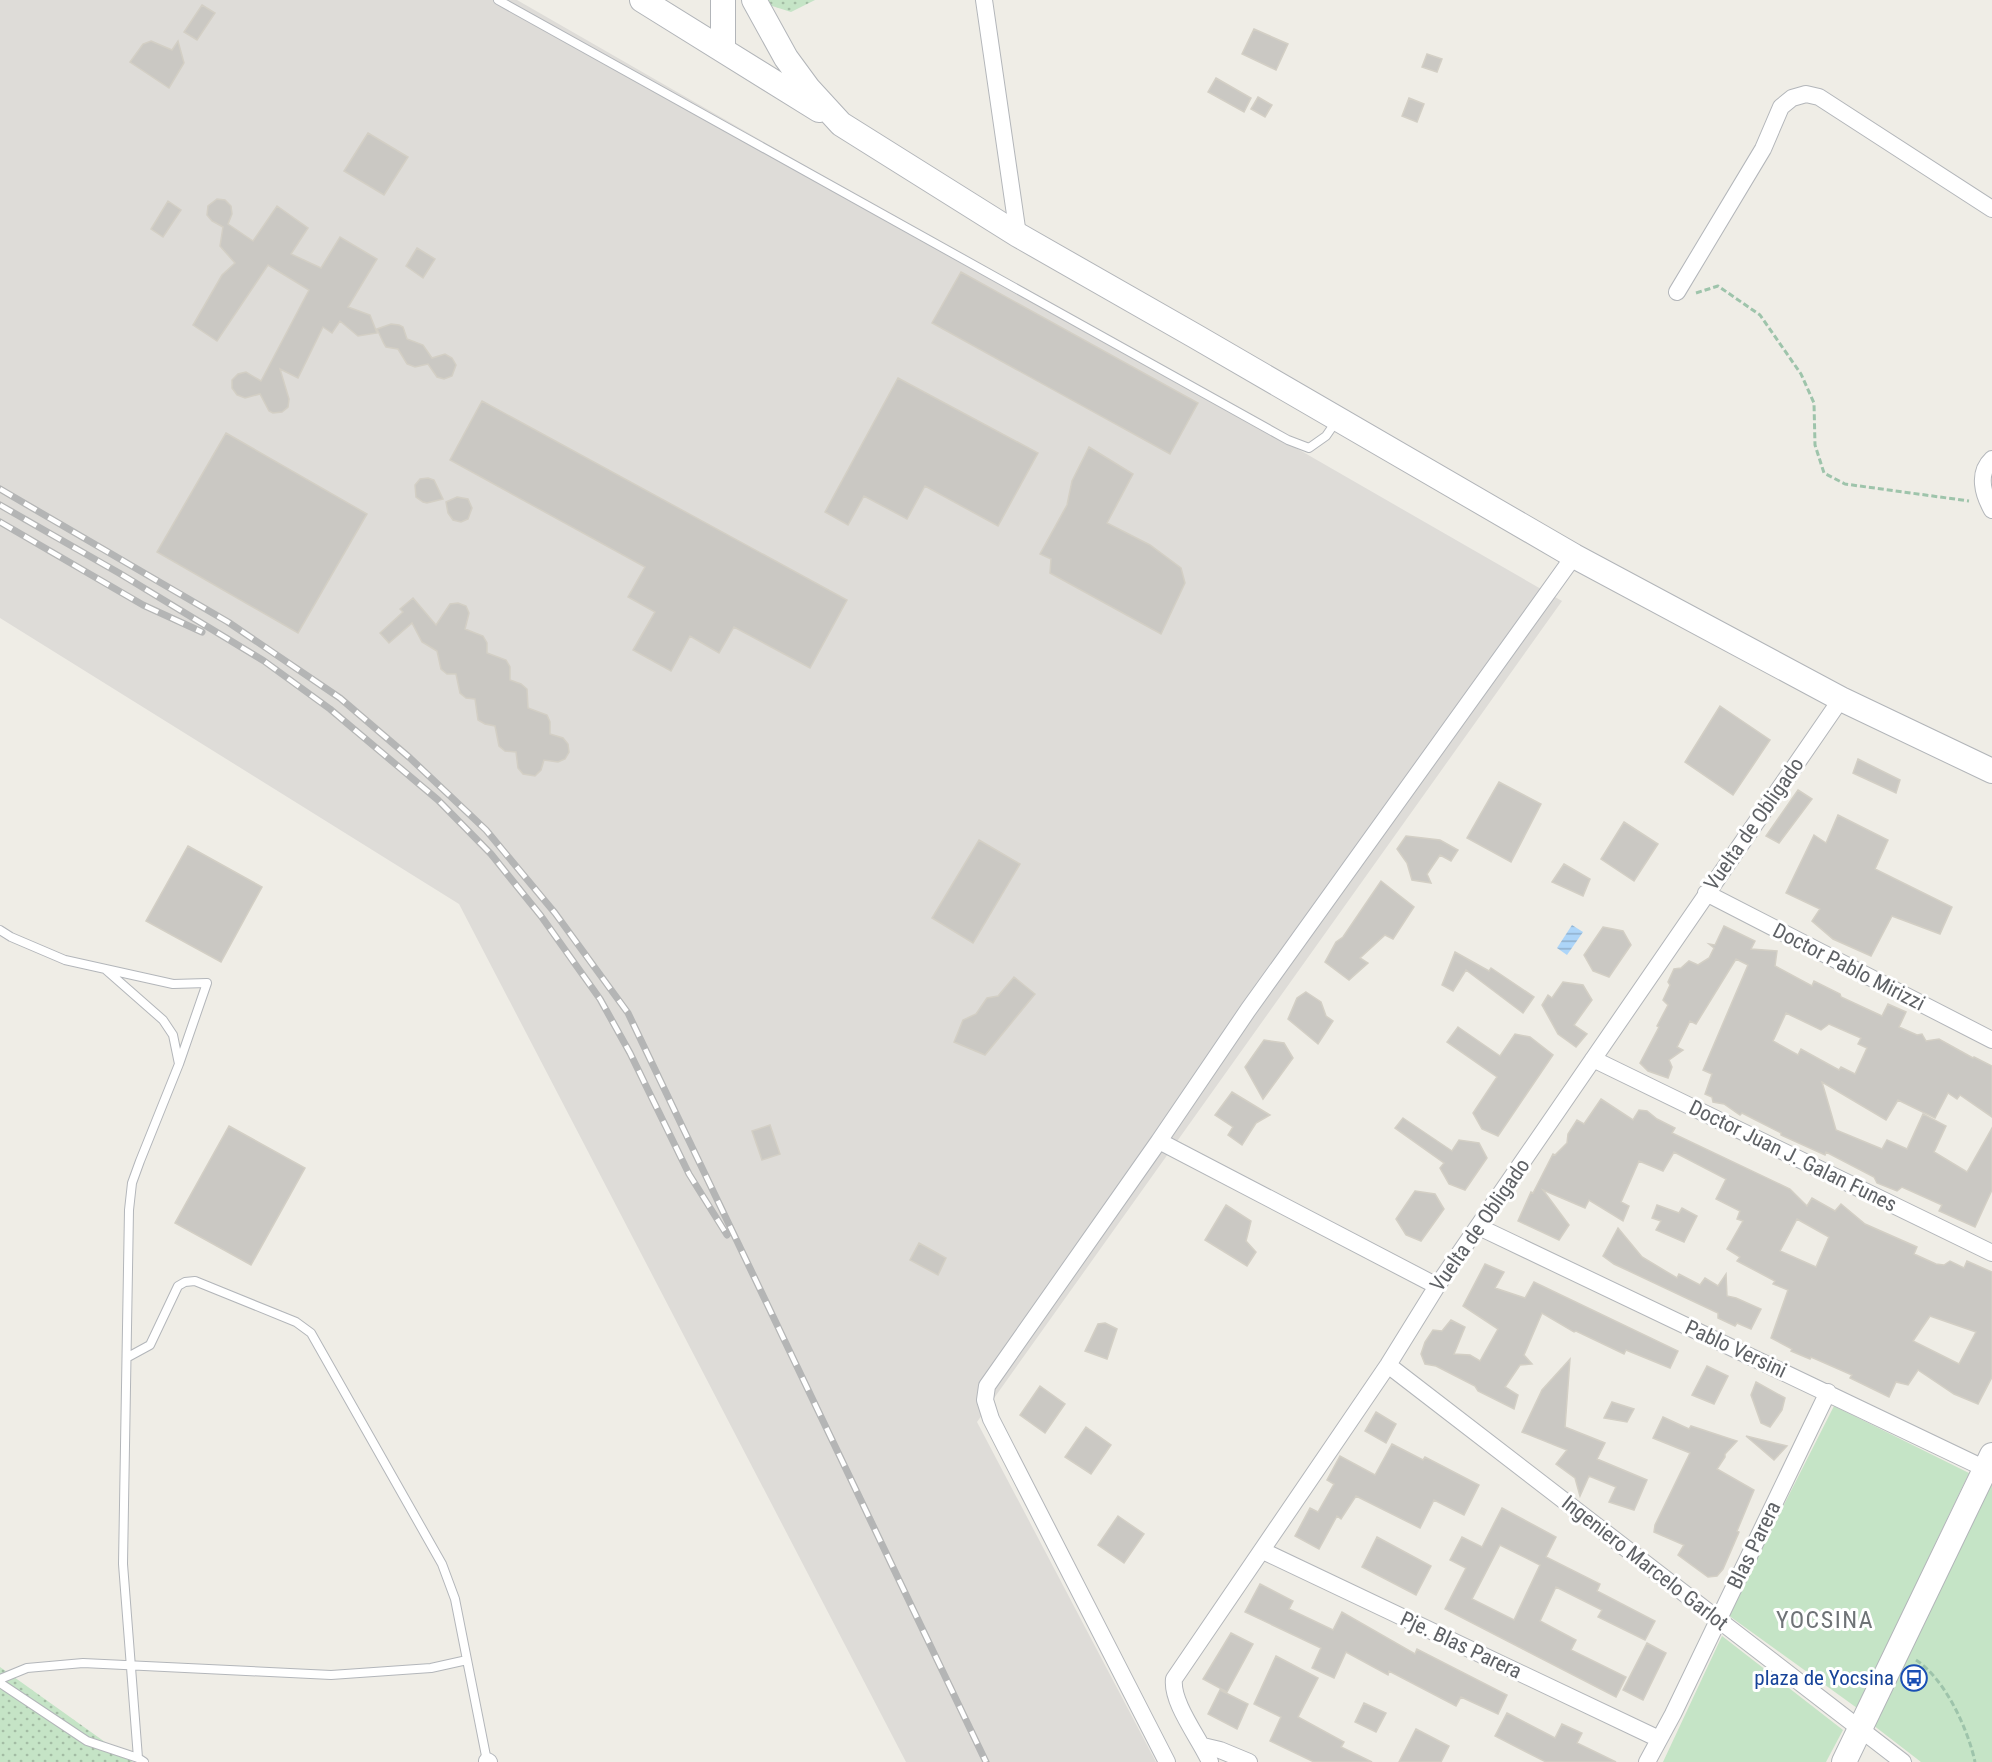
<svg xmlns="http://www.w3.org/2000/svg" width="1992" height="1762" font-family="'Roboto Condensed',sans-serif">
<defs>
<pattern id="grass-dots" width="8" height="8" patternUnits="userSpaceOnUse" patternTransform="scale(1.5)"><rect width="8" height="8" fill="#c5e4c6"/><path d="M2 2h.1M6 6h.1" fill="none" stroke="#a3bca4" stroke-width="1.8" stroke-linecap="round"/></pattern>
<pattern id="water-rules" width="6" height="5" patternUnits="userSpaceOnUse" patternTransform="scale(1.5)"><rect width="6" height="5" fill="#add5f8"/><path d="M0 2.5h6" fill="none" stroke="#90b0cc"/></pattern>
</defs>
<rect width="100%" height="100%" fill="#efede6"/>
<!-- industrial -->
<path fill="#dedcd8" d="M0,0H517L1562,601L977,1422L1156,1762H906L459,904L0,618Z"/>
<!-- grass -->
<path fill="url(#grass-dots)" d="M753,0H815L791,12Z
M0,1667L133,1762H0Z"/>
<!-- park -->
<path fill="#c5e4c6" d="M1834,1406L1969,1473L1857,1708L1728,1615Z
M1992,1481V1762H1921L1873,1725Z
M1722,1636L1843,1730L1826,1762H1663Z"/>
<!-- water -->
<path fill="url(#water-rules)" d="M1572,925L1583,932L1567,955L1557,948Z"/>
<!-- building -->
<path fill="#cac8c3" stroke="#d3cfc5" stroke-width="1.5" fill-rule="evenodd" d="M202,5L215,13L197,40L184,32Z
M1254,29L1288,44L1276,70L1242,54Z
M151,41L172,50L178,41L184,63L169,88L130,62L143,44Z
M1427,54L1442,59L1437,72L1422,67Z
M1216,78L1251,98L1244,112L1208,92Z
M1258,97L1272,105L1265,117L1251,109Z
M1409,98L1424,104L1417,122L1402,116Z
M368,133L408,157L384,195L344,171Z
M217,199L225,200L231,206L232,214L228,224L253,241L277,206L308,228L291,254L321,268L340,237L377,259L348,307L370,315L377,333L358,336L340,321L332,333L323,327L298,378L280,369L289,399L288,407L282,412L273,413L269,411L260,394L245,398L237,395L232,388V380L238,374L246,372L261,381L309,290L268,265L217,341L193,325L222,275L235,263L220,246L223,227L212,221L207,215L208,206Z
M168,201L181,210L163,237L151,229Z
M417,248L435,259L423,278L406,266Z
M961,272L1198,403L1170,454L932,323Z
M391,324L399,325L403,327L407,339L423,345L432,358L445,354L452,358L456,365L452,376L444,379L437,377L428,364L415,367L407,364L398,349L386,347L384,344L377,329Z
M898,378L1038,453L998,526L925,486L907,519L864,496L848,525L825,512Z
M482,401L847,600L810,668L734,627L719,653L690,636L671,671L633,650L655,612L628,597L645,567L450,460Z
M226,433L367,514L298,633L157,552Z
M1089,447L1133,474L1107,523L1150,545L1181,568L1185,583L1161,634L1050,573L1051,559L1040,554L1067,505L1072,481Z
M428,478L434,480L443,499L427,503L423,502L416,497L415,485L420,479Z
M457,497L468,499L472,508L468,519L461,522L453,520L448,513L446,502Z
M413,598L436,625L450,604L458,603L466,606L469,613L465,629L483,636L487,643V653L506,660L510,667V680L521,684L527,689L528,708L547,715L550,722V734L563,738L568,744L569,752L565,759L558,762L544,760L541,770L535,776L523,774L518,768L516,752L505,751L499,746L495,726L485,724L478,720L475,699L466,698L460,693L456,674H447L441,669L437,651L422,642L412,623L389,643L380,633L403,612L400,609Z
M1720,706L1770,740L1733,795L1685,762Z
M1858,759L1900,780L1896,793L1853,773Z
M1499,782L1541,804L1511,862L1467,838Z
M1798,790L1812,799L1779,843L1766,836Z
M1838,815L1888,840L1875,869L1952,907L1940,934L1892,916L1871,956L1833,939L1812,921L1820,909L1786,893L1814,835L1826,843Z
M1624,822L1658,844L1634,881L1601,859Z
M1406,836L1440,840L1458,850L1451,861L1440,855L1427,874L1431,883L1412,880L1407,863L1397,849Z
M979,840L1020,864L973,943L932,918Z
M188,846L262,887L221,962L146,921Z
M1564,864L1590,879L1583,896L1552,882Z
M1381,881L1414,907L1393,939L1385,935L1360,958L1368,963L1349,980L1325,962L1336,942L1343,937Z
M1724,926L1755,941L1751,949L1777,951L1775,966L1812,986L1814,981L1840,994L1841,997L1882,1016L1888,1004L1906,1012L1899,1027L1917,1035L1922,1034L1926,1041L1939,1039L1973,1058L1974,1057L1992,1066V1117L1960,1095L1957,1099L1948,1093L1935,1118L1898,1100L1886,1120L1822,1082L1836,1130L1882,1149L1887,1140L1907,1149L1923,1114L1946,1126L1934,1152L1967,1172L1992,1128V1190L1975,1227L1939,1211L1942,1205L1902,1187L1897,1191L1877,1183L1874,1177L1826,1152L1825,1155L1781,1135V1133L1742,1113L1740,1115L1724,1104L1713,1102L1712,1097L1705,1094L1712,1074L1703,1070L1748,965L1736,959L1696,1024L1690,1021L1677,1047L1683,1050L1669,1060L1672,1067L1668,1078L1648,1071L1640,1063L1659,1027L1657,1026L1668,1005L1663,1000L1670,985L1668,982L1674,969L1681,968L1689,961L1698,965L1709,958L1714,948L1709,944L1715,945ZM1786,1013L1821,1030L1829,1024L1861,1038L1858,1044L1867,1048L1855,1074L1841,1067L1839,1070L1801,1049L1798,1055L1773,1041Z
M1603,927L1623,931L1631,945L1609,977L1593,971L1584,955Z
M1455,952L1489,971L1491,968L1534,997L1523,1013L1466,970L1453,991L1442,985Z
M1014,977L1035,994L985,1055L954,1042L963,1020L976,1014L987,998L998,996Z
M1563,982L1583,985L1592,1000L1574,1025L1587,1034L1576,1047L1558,1034L1542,1005L1548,995L1552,998Z
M1306,992L1321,1002L1326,1016L1333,1021L1318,1044L1288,1019L1297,998Z
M1458,1027L1500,1056L1515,1034L1530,1037L1553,1055L1498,1136L1482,1129L1473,1113L1497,1077L1447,1042Z
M1264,1040L1284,1043L1293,1058L1263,1099L1245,1067Z
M1232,1092L1270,1115L1256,1123L1242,1145L1228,1135L1233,1127L1215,1115Z
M1601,1099L1633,1120L1639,1110L1647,1111L1657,1119L1675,1128L1672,1133L1790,1189L1807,1206L1812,1198L1835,1211L1841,1204L1865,1224L1917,1247L1914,1254L1936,1264L1944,1265L1950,1261L1964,1268L1967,1261L1992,1272V1377L1978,1404L1954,1394L1918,1370L1908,1385L1896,1382L1889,1397L1850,1378L1852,1375L1811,1357L1810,1359L1791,1351L1792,1349L1771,1338L1788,1290L1773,1284L1775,1281L1737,1261L1740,1257L1727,1249L1743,1221L1737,1219L1740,1211L1716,1199L1726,1179L1674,1152L1663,1171L1639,1161L1621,1202L1629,1206L1623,1221L1589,1200L1585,1208L1543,1190L1569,1225L1559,1240L1518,1221L1531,1192L1533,1193L1553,1154L1555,1155L1567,1143L1568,1134L1577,1120L1584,1124ZM1797,1219L1829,1237L1816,1267L1780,1251ZM1930,1316L1976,1332L1959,1364L1913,1341Z
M1403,1118L1452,1151L1459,1140L1479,1143L1487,1158L1465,1190L1449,1184L1440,1168L1444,1163L1395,1128Z
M770,1125L780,1154L762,1160L752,1131Z
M229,1126L305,1168L251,1265L175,1223Z
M1415,1191L1435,1194L1444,1209L1421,1241L1406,1235L1396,1219Z
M1226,1205L1251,1221L1246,1241L1256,1252L1247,1266L1205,1240Z
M1657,1205L1679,1213L1682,1208L1697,1216L1684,1242L1656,1230L1661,1221L1652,1218Z
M1618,1228L1642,1257L1677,1278L1679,1274L1700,1285L1705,1278L1718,1286L1726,1274L1727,1296L1736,1298L1761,1309L1751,1329L1737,1323L1735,1326L1718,1318V1313L1614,1264L1603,1256Z
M919,1243L946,1258L938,1275L910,1260Z
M1485,1264L1504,1272L1495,1288L1525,1298L1534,1282L1678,1351L1670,1368L1626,1350L1624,1354L1576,1331L1574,1332L1542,1313L1524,1355L1532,1364L1520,1365L1505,1387L1518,1395L1514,1409L1478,1391L1475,1386L1436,1366L1425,1364L1421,1354L1425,1342L1433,1330L1442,1331L1451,1320L1465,1327L1454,1354L1470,1355L1480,1361L1498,1329L1463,1306Z
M1105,1323L1117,1329L1107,1359L1085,1351L1098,1324Z
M1570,1359L1565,1427L1605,1443L1597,1459L1647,1480L1634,1510L1609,1502L1616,1487L1589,1476L1580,1496L1575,1478L1556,1464L1567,1450L1522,1432L1542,1390Z
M1707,1366L1728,1376L1714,1404L1692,1395Z
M1756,1382L1785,1398L1782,1410L1770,1427L1761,1423L1751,1395Z
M1040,1386L1065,1404L1045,1433L1020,1415Z
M1612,1402L1634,1409L1627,1422L1604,1418Z
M1376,1412L1396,1424L1386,1443L1365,1431Z
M1663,1417L1689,1429L1691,1426L1737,1441L1725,1454V1457L1717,1469L1754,1490L1737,1531L1739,1532L1723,1569L1717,1576L1708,1577L1678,1555L1684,1545L1654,1532L1655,1525L1690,1453L1653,1438Z
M1086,1427L1111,1445L1091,1474L1065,1457Z
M1746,1436L1787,1446L1774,1460Z
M1392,1444L1423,1460L1425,1457L1479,1485L1464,1515L1434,1500L1420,1528L1356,1496L1341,1519L1337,1516L1319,1549L1295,1536L1310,1508L1318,1512L1334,1484L1327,1480L1340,1456L1375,1475Z
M1502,1508L1556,1537L1546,1557L1600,1584L1597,1591L1655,1621L1645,1640L1598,1617L1602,1610L1556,1587L1540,1621L1576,1640L1571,1650L1626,1677L1616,1697L1445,1609L1466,1568L1450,1560L1462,1537L1482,1547ZM1500,1545L1540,1565L1514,1620L1472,1599Z
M1118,1516L1144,1534L1124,1563L1098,1545Z
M1377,1537L1431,1566L1416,1595L1362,1567Z
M1260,1584L1293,1601L1289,1609L1333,1630L1342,1612L1415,1654L1417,1649L1507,1695L1498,1714L1461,1697L1456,1706L1389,1671L1388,1675L1346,1652L1334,1678L1312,1668L1321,1648L1245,1612Z
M1231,1633L1253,1644L1227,1692L1203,1679Z
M1647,1643L1666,1653L1643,1700L1623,1690Z
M1276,1656L1318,1678L1298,1717L1344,1742L1341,1747L1372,1762H1314L1270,1741L1281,1717L1254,1704Z
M1220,1690L1248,1704L1237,1729L1208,1714Z
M1364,1703L1386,1713L1376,1732L1355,1722Z
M1507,1713L1555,1738L1562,1724L1582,1733L1577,1743L1616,1762H1546L1495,1736Z
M1416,1729L1449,1746L1441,1762H1399Z"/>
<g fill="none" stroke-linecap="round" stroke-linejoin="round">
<!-- service casing -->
<g stroke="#b3b6ba" stroke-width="10">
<path id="service" d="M498,0L1288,440L1309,448L1326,436L1337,420
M0,930L11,937L65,960L173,984L207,983L179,1064
M105,969L163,1020L173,1035L179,1064L140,1161L132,1183L129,1210L123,1564L138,1758L144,1762
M128,1357L150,1345L178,1286L185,1282L195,1281L296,1322L311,1333L442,1564L455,1599L487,1761
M0,1679L27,1668L83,1663L331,1675L431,1668L467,1660
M0,1683L87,1741L138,1758"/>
</g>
<!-- minor casing -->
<g stroke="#b3b6ba" stroke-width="18">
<path id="minor" d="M984,0L1018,235
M1677,292L1763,149L1781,107L1792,98L1806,94L1819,97L1992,209
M1992,459C1977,473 1983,494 1992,510
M1706,893L1992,1040
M1593,1059L1992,1253
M1159,1141L987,1386L985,1400L991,1419L1167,1762
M1479,1227L1992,1472
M1437,1286L1159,1141L1248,1010L1574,556
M1388,1365L1903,1762
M1263,1551L1659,1739
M1203,1746L1220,1750L1249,1762
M487,1761L489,1762
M1210,1762C1200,1739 1171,1703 1174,1679L1388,1365L1437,1286L1841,699
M1647,1762L1673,1714L1828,1392"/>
</g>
<!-- secondary casing -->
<g stroke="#b2b5b9" stroke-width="26">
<path id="secondary" d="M642,0L819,110
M723,0V50
M754,0L786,58L808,88L841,124L1018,235L1195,336L1574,556L1841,699L1992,771
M1844,1762L1992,1455"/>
</g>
<!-- path -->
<path stroke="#9ec4ab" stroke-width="3" stroke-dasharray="6 3" stroke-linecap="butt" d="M1696,293L1718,286L1760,315L1801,374L1814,403L1815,445L1824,473L1845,484L1969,501
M1916,1660C1945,1679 1968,1729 1975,1762"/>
<!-- service -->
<use href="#service" stroke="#fff" stroke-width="8"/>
<!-- minor -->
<use href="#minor" stroke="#fff" stroke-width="16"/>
<!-- secondary -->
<use href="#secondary" stroke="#fff" stroke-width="24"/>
<!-- rail casing -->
<g stroke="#b4b5b5" stroke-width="7">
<path id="rail" d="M0,489L228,622L340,698L410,758L486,830L555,913L628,1013L986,1762
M0,505L119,573L264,661L330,709L438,800L491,854L541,916L600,999L630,1053L689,1174L727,1235
M0,522L143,605L202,632"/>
</g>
<!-- rail -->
<use href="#rail" stroke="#fff" stroke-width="4.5" stroke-dasharray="14" stroke-linecap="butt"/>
</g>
<!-- icons -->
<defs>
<g id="bus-ring" transform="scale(1.35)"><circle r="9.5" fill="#fff" stroke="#1a4fb4" stroke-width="1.5"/><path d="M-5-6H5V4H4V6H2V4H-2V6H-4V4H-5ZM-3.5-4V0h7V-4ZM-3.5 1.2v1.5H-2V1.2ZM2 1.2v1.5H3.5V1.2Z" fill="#1a4fb4"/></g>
</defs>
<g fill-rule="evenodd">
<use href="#bus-ring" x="1914" y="1678"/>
</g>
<g text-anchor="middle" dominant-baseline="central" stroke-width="6" stroke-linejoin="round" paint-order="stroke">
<!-- street labels -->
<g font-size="21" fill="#5e6165" stroke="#fff">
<text transform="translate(1754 824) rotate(-55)">Vuelta de Obligado</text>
<text transform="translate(1849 967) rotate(27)">Doctor Pablo Mirizzi</text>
<text transform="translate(1793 1156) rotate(26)">Doctor Juan J. Galan Funes</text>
<text transform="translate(1480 1225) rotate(-55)">Vuelta de Obligado</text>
<text transform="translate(1736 1349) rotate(25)">Pablo Versini</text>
<text transform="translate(1754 1545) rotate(-64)">Blas Parera</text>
<text transform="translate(1645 1563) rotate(38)">Ingeniero Marcelo Garlot</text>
<text transform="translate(1461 1645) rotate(25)">Pje. Blas Parera</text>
</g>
<!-- transit labels -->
<g font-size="21" fill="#164399" stroke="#fff" text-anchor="end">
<text x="1894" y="1678">plaza de Yocsina</text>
</g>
<!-- quarter labels -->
<g font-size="24" letter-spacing="1.5" fill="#6f7377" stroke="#fff">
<text x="1825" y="1620">YOCSINA</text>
</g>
</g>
</svg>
